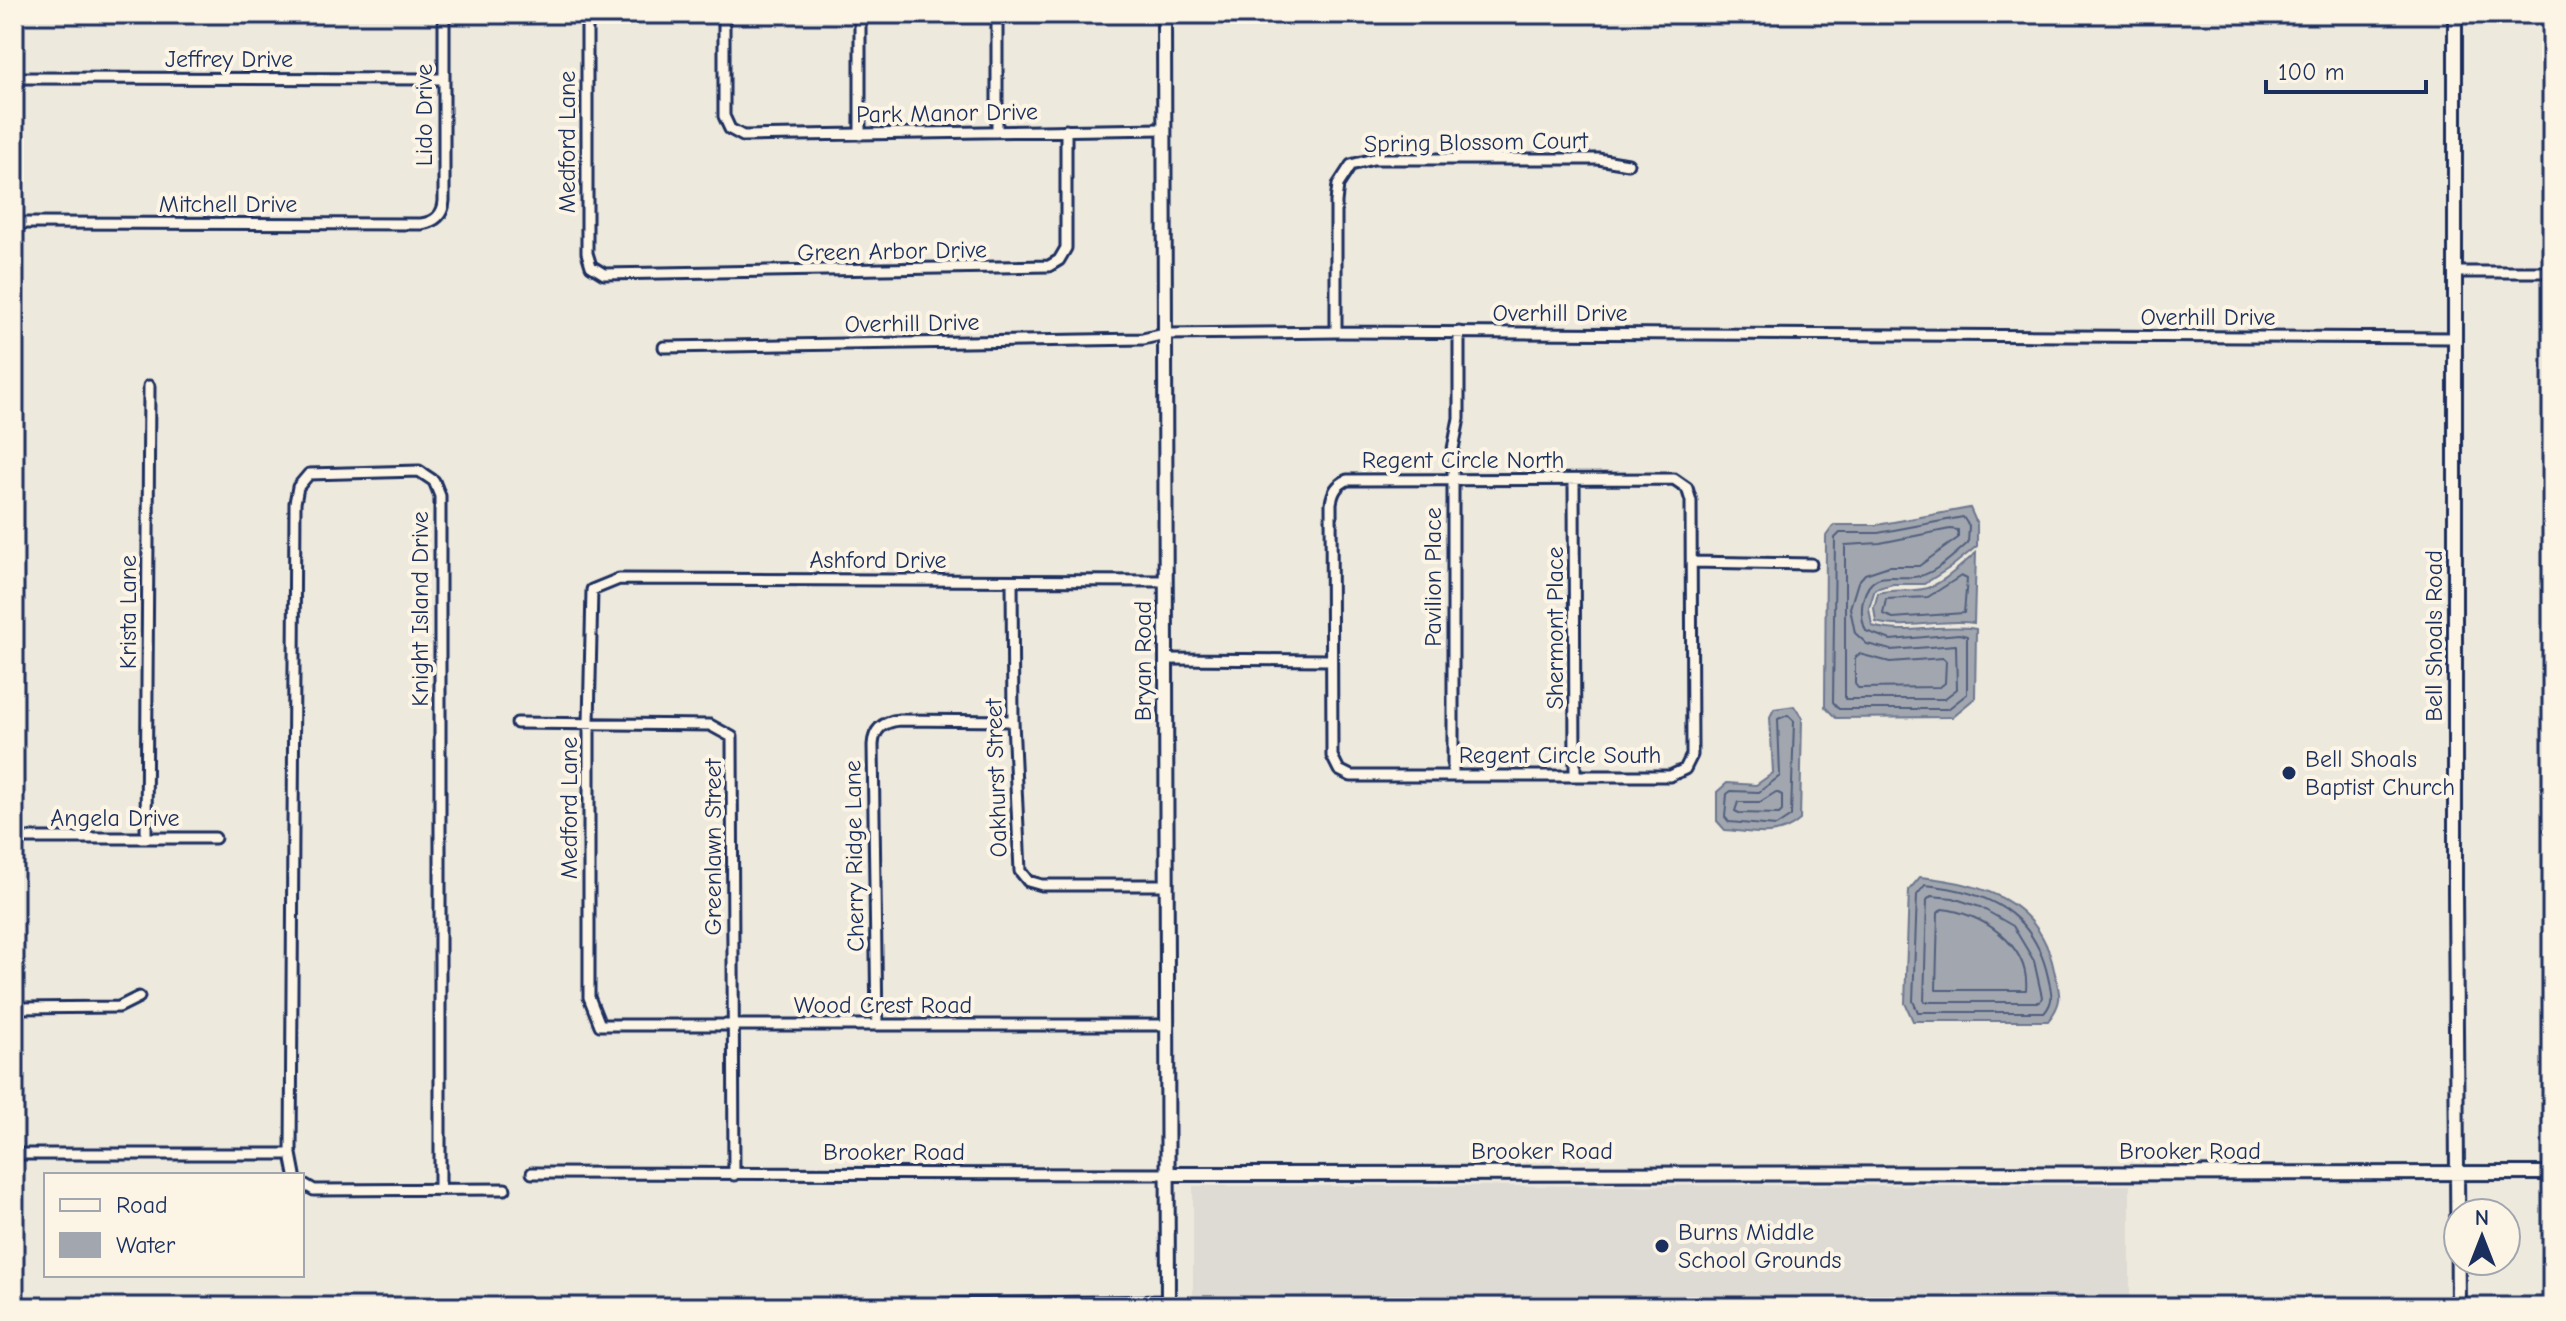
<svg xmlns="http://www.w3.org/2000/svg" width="2566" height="1321" font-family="'Comic Neue',sans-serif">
<rect width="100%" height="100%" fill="#eee9dd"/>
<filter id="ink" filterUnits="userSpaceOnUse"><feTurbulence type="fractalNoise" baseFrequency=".0125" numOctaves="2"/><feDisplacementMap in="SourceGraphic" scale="16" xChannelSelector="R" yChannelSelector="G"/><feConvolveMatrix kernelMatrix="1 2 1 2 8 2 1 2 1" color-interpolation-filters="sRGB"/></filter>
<g filter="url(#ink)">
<!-- built -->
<path fill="#dedbd4" d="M2130,1185V1307H1193V1186Z"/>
<!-- water -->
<path fill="#a2a7af" stroke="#6c778f" stroke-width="2" d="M1970,508L1977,524V546L1951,567L1924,584H1893L1875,589L1869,608L1872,626C1906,636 1941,623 1976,629L1975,698L1952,717L1836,718L1825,707L1826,536L1834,525H1877Z
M1976,553L1974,623C1941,618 1908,631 1876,622L1874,608L1878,593C1893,589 1908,592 1923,589C1941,586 1961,565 1976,553Z
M1794,706L1802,718L1800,820C1777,840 1754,832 1725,830L1717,821V792L1727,783L1756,785L1773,773L1770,717L1774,709Z
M1920,877C1983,883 2040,901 2054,970C2060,994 2064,1001 2048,1021H1913L1905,1003L1909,890Z"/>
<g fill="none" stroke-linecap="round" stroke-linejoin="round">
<!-- shore -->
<path stroke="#515f7e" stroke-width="2" d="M1963,517L1969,526L1968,543C1955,554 1937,572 1920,576C1895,582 1872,565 1863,600C1861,610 1862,622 1866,631L1891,640L1959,634L1967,636V694L1948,709H1839L1833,702L1835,538L1840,533H1878Z
M1950,529L1958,530V538L1919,566H1889L1865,574L1858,582L1850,608L1855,633L1867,644L1891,650L1956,645L1957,689L1944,699H1845V545L1880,543Z
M1961,576L1967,579L1964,613L1893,618L1883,614L1886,599L1928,597Z
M1859,654L1890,662L1943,658L1946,661L1945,683L1940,687L1858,688L1855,684V658Z
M1788,715L1794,721L1791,816L1776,826L1729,822L1725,817L1727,794L1731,791L1759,792L1780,776L1778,719Z
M1776,792L1782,795V811L1779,814L1739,813L1735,811L1738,802H1760Z
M1925,885C1987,891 2034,912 2048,977C2051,991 2055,1000 2045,1012H1918L1913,1001L1917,895Z
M1931,896L1953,898L1980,907L2013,926L2034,961L2042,997L2040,1002H1924L1927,900Z
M1942,909C1982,913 2030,945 2026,990H1936L1938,913Z"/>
<!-- street casing -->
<g stroke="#1b2f5e" stroke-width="15">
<path id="street" d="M587,14V253L591,266L604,274L1049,266L1059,260L1066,248V130
M724,14V116L730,129L743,136L1164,129
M14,78L444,79
M997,132V14
M860,135V14
M14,223L421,224C435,222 443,215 444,201V14
M2456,272H2552
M1336,332V202L1338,185L1351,165L1373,159H1598L1628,164
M664,347L1143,339L1165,334L1336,332L2456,338
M1674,479L1687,488L1691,501L1692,755L1685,769L1670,776H1351L1339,770L1332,756L1331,503C1333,491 1337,485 1347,480Z
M1574,480L1575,776
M1692,562L1811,564
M1012,581L1013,721L1020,871L1028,881L1042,885H1166
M1165,581L619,579L592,590L589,723V997L600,1025H1166
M1165,659L1331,660
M517,723L710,725L732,737L734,1175
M1453,776V449L1459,418V332
M14,838H215
M146,838L149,386
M14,1002L17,1008L119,1007L139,997
M877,1025L873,745C874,729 883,722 899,720L1013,721
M14,1154H291
M532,1173L1167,1174
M295,1175L291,1154L295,503L298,487L309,474L419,471L434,481L440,496V1189
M302,1183L314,1190L505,1189
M939,1307L944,1304L1168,1301"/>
</g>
<!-- secondary casing -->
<g stroke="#1b2f5e" stroke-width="18">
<path id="secondary" d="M1164,14L1168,1307
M2455,14V892L2458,1307
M1167,1174L2552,1173"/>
</g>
<!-- street -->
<use href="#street" stroke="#fcf5e5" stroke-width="9"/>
<!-- secondary -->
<use href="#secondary" stroke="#fcf5e5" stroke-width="12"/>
</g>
</g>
<!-- markers -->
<g fill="#1b2f5e" stroke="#fcf5e5" stroke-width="3">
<circle cx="2289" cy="773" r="8"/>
<circle cx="1662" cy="1246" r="8"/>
</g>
<g text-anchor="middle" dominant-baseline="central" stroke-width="8" stroke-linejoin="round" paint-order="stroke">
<!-- street labels -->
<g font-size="24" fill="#1b2f5e" stroke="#fcf5e5">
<text x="229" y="59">Jeffrey Drive</text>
<text transform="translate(947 113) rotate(-1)">Park Manor Drive</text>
<text transform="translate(424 115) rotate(-90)">Lido Drive</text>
<text transform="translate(567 142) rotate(-90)">Medford Lane</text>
<text transform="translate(1476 142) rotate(-1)">Spring Blossom Court</text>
<text x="228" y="204">Mitchell Drive</text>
<text transform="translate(892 251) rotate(-1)">Green Arbor Drive</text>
<text x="1560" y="313">Overhill Drive</text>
<text x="2208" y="317">Overhill Drive</text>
<text transform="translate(912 323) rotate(-1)">Overhill Drive</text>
<text x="1463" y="460">Regent Circle North</text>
<text x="878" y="560">Ashford Drive</text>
<text transform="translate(1433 577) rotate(-90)">Pavilion Place</text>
<text transform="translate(420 609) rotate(-90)">Knight Island Drive</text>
<text transform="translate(128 612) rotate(-90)">Krista Lane</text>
<text transform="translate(1555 628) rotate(-90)">Shermont Place</text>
<text transform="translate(2434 636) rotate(-90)">Bell Shoals Road</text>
<text transform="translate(1143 661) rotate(-90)">Bryan Road</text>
<text x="1560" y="755">Regent Circle South</text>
<text transform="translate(996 778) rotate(-92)">Oakhurst Street</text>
<text transform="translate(569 808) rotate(-90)">Medford Lane</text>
<text x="115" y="818">Angela Drive</text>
<text transform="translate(713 847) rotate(-90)">Greenlawn Street</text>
<text transform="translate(854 856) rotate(-91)">Cherry Ridge Lane</text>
<text x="883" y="1005">Wood Crest Road</text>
<text x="1542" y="1151">Brooker Road</text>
<text x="2190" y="1151">Brooker Road</text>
<text x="894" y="1152">Brooker Road</text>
</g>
<!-- poi labels -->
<g font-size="24" fill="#1b2f5e" stroke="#fcf5e5" text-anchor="start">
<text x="2305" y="759">Bell Shoals<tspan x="2305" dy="28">Baptist Church</tspan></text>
<text x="1678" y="1232">Burns Middle<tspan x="1678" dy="28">School Grounds</tspan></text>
</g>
</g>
<!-- margin -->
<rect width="2566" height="1321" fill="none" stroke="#fcf5e5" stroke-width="48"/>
<rect x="24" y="24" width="2518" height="1273" fill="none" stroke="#1b2f5e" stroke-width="3" filter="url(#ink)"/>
<!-- legend -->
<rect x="44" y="1173" width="260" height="104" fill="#fcf5e5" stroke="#a2a6af" stroke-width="2"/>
<rect x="60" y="1199" width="40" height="12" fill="#fcf5e5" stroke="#a2a6af" stroke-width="2"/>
<text x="116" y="1213" font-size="24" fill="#1b2f5e">Road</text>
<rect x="60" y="1233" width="40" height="24" fill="#a2a7af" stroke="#a2a6af" stroke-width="2"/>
<text x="116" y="1253" font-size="24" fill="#1b2f5e">Water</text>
<!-- north arrow -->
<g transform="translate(2482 1237)"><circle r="38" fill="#fcf5e5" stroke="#a2a6af" stroke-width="2"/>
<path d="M0-6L14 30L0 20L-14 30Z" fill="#1b2f5e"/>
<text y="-12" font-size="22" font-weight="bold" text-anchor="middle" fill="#1b2f5e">N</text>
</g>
<!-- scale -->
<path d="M2266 80v12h160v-12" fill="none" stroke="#1b2f5e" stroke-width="4"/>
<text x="2278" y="80" font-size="24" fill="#1b2f5e" stroke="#fcf5e5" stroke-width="6" paint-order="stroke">100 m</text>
</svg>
